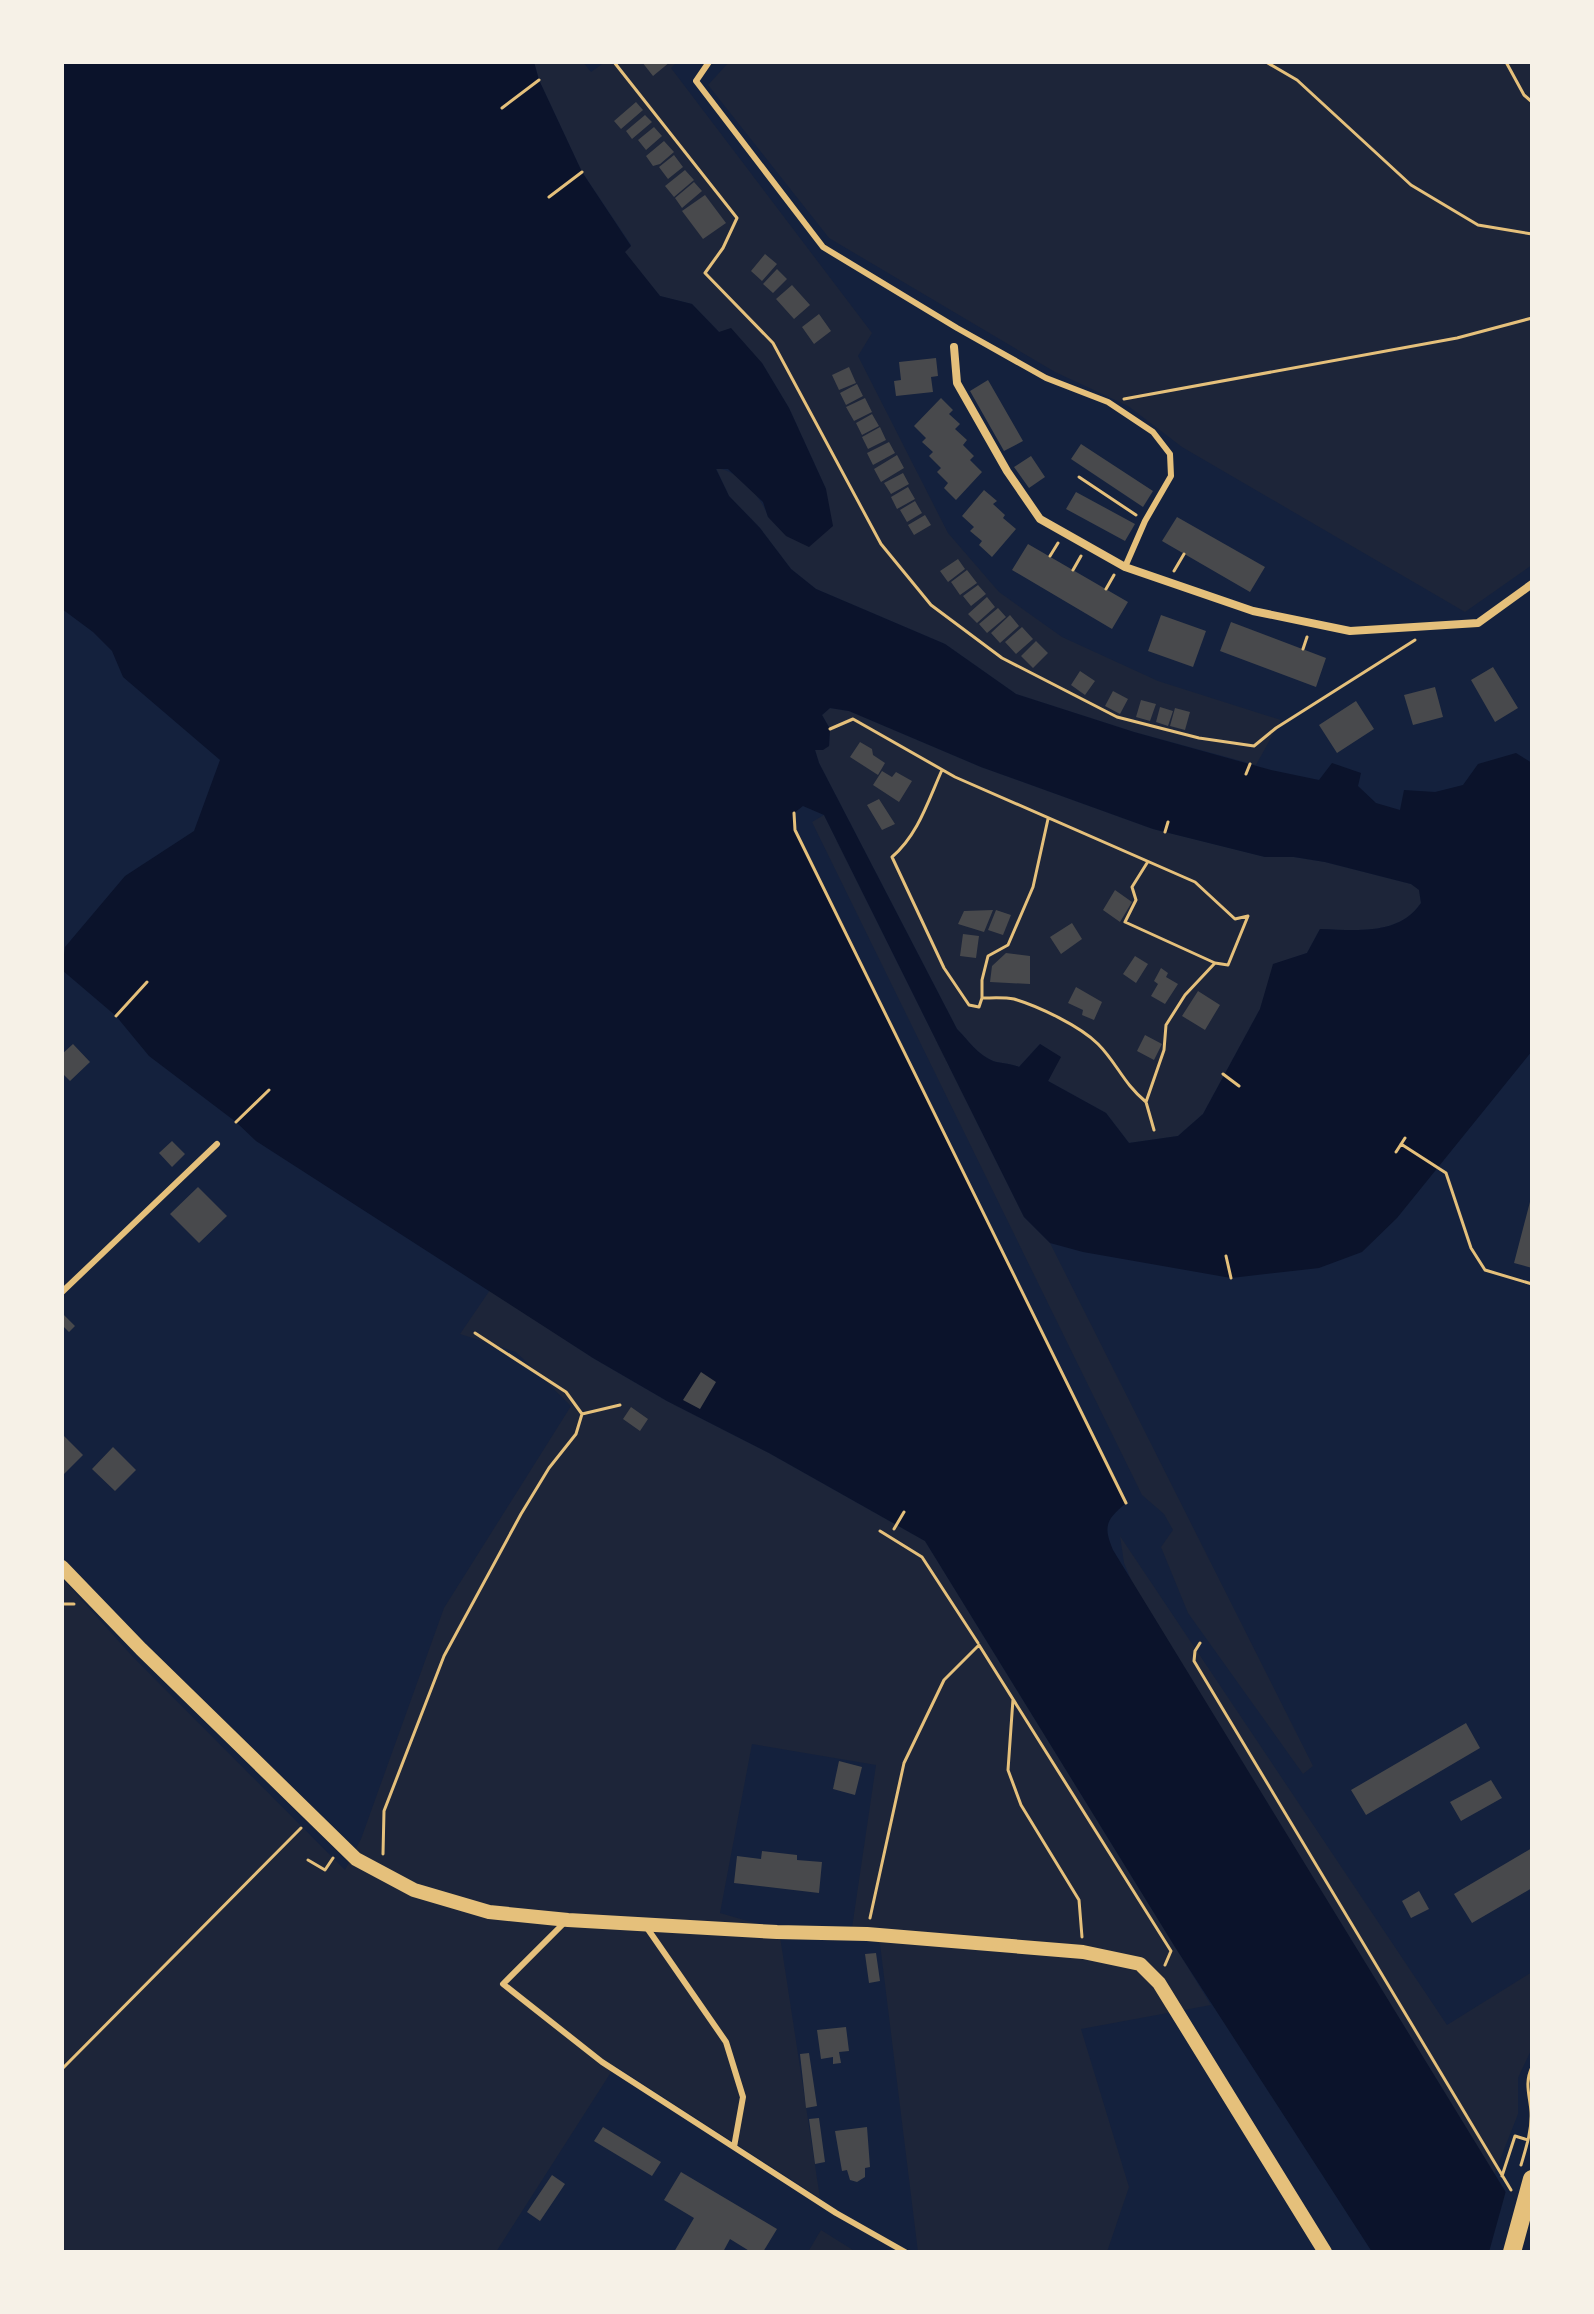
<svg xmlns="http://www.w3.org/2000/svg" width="1594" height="2314" font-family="'Alegreya Sans',sans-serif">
<rect width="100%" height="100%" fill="#14213d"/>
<!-- green -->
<path fill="#1d2539" d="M534,62H583L591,72L605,62H677L671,68L872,333L858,356L948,533L999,592L1062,637L1158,681L1281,720L1256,765L1134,732L1016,694L945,644L816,589L791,569L760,528L729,496L716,468C738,470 762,497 768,517L826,489L789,408L762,363L719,332L692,304L660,296L624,252L631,245L582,172L539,80Z
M729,62H1532V565L1465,612L1182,447L1128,406L1055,372L829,238L708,85Z
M830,708L849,711L981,767L1153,829L1265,857H1294L1325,862L1411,884L1419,889L1421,903C1399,936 1355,930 1320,929L1307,953L1274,964L1260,1009L1203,1114L1178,1136L1129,1143L1106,1113L1048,1081L1060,1057L1040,1044L1019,1067C1010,1063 1002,1064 993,1061C978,1055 968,1040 957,1029L819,763L815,750L829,746L830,729L822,715Z
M824,815L1024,1217L1050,1243L1313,1766L1303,1774L1188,1613L1161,1547L1173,1530L1164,1514L1142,1495L812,822Z
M490,1290L593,1358L667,1401L769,1453L925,1541L1211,2005L1081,2029L1129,2187L1107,2252H918L880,1944L852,1928L876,1765L752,1744L720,1913L779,1930L820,2198L615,2066L496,2252H62V1578L133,1657L345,1870L361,1839L444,1608L571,1406L516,1352L460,1334Z
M1120,1536L1447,2025L1532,1972V2048L1518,2078V2114L1494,2175L1132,1582L1124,1563Z
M821,2230L856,2252H808Z"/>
<!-- water -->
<path fill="#0b132b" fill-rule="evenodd" d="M62,62H534L539,80L582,172L631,246L625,252L660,296L692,304L719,332L731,328L762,363L789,408L826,489L833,526L809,547L786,536L768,517L763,502L728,469H716L729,496L760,528L791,569L816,589L945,644L1016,694L1134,732L1271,770L1319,780L1332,763L1361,773L1358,786L1376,803L1400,810L1404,790L1435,792L1463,785L1478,764L1516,753L1532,763V1051L1397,1218L1362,1252L1319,1268L1231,1278L1083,1252L1050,1243L1024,1217L824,815L803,806L794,813L795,830L1126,1503C1106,1520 1103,1526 1113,1550L1532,2235V2252H1372L1175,1947L925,1541L769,1453L667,1401L593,1358L256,1141L236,1122L149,1056L116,1016L62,970L65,947L125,876L194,831L220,760L123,677L112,651L93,632L62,609ZM830,708L849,711L981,767L1153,829L1265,857H1294L1325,862L1411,884L1419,890L1421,903C1399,936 1355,930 1320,929L1307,953L1273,964L1260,1009L1203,1114L1178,1136L1129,1143L1106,1113L1048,1081L1061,1057L1040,1044L1019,1067C1010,1063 1002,1064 993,1061C978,1055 968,1040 957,1029L819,763L815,750H823L829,746L830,729L822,715Z"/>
<!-- pier -->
<path fill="#14213d" d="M1507,2187L1532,2227V2252H1489Z"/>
<!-- building -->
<path fill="#48494c" d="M642,62H670L653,76Z
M636,102L643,110L621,129L614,121Z
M645,115L652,122L632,139L626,131Z
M654,127L662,136L646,150L638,140Z
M664,141L674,152L660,164L653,166L646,156Z
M674,155L683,167L668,179L659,167Z
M685,170L694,180L674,197L665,186Z
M694,182L702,191L682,208L675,198Z
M705,195L726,223L703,239L682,211Z
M765,254L777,264L762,281L751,271Z
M777,269L787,279L773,293L763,284Z
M792,285L810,305L794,319L776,299Z
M819,314L831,331L814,344L802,327Z
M936,358L938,376L931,377L933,392L896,396L894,381L901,380L899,362Z
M849,367L856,383L839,390L832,375Z
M988,380L1023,441L1004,451L970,391Z
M857,384L863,396L846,405L840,393Z
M865,398L872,412L854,421L846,407Z
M941,398L953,410L949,414L960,424L955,429L967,440L963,445L974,456L970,460L982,472L956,500L944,488L948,483L937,472L941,468L929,456L933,452L922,442L926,438L914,426Z
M872,414L879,426L862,435L856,423Z
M880,427L886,440L868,449L862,437Z
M889,442L895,453L873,465L867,453Z
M1081,444L1153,491L1143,507L1071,459Z
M897,455L904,468L881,482L874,469Z
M1031,456L1045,477L1029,488L1014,467Z
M903,473L909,484L891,494L884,483Z
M908,487L915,499L897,509L891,497Z
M984,490L997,501L993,504L1005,515L1003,518L1016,529L992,557L979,545L982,541L970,531L974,527L962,516Z
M1076,492L1135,524L1125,541L1066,509Z
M915,501L922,513L907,522L900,510Z
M925,515L931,525L914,535L908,525Z
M1177,517L1265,567L1250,592L1162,541Z
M1028,544L1128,602L1112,629L1012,570Z
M958,559L965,569L948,582L940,571Z
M967,570L977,583L960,595L951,582Z
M978,585L986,594L971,606L963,596Z
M987,597L995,607L977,623L968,614Z
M998,608L1006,617L987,633L979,624Z
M1010,615L1019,626L1000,643L991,633Z
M1161,615L1206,631L1193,667L1148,651Z
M1231,622L1326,658L1316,687L1220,651Z
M1022,627L1033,639L1016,654L1005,642Z
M1036,641L1048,653L1033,668L1021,656Z
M1493,667L1518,708L1495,722L1471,680Z
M1080,671L1095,681L1085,695L1071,685Z
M1435,687L1443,717L1413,725L1404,695Z
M1113,691L1128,699L1120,714L1105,706Z
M1141,700L1156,704L1150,721L1136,717Z
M1356,701L1374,729L1337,753L1319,725Z
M1160,707L1173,711L1168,726L1156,722Z
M1175,708L1190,712L1185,730L1170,726Z
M860,742L872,749L873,755L885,763L878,775L850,757Z
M882,771L892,777L896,772L912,781L899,802L873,785Z
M879,799L895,824L882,830L867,805Z
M1115,890L1132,902L1120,922L1103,910Z
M993,910L984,932L958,924L964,911Z
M996,910L1011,915L1003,935L988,930Z
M1072,923L1082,939L1061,954L1050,937Z
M963,934L979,936L976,958L960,956Z
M1006,953L1030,956V984L990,982L992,966Z
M1135,956L1148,964L1136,983L1123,974Z
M1161,968L1168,973L1166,977L1178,984L1165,1004L1151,996L1158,984L1154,981Z
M1076,987L1102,1002L1094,1020L1082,1015L1083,1010L1068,1003Z
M1198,991L1220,1005L1205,1030L1182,1016Z
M1145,1035L1162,1044L1154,1060L1137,1051Z
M73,1044L90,1062L70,1081L62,1073V1054Z
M172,1141L185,1154L172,1167L159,1153Z
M198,1187L227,1216L199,1243L170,1214Z
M1531,1198L1532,1199V1268L1514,1263Z
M62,1313L75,1326L69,1332L62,1325Z
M701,1372L716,1382L700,1409L683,1400Z
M631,1407L648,1419L640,1431L623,1419Z
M62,1434L83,1455L64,1474L62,1471Z
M113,1447L136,1470L115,1491L92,1469Z
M1466,1723L1480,1748L1366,1815L1351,1790Z
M839,1761L862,1767L855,1795L833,1789Z
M1491,1780L1502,1798L1461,1821L1450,1802Z
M1532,1848V1888L1472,1923L1454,1894Z
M762,1851L797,1855V1860L822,1862L819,1893L734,1883L737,1856L761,1859Z
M1419,1891L1429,1909L1411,1918L1402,1901Z
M876,1953L880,1981L869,1983L865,1954Z
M846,2027L849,2051L839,2052L841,2063L833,2064V2057L821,2059L817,2030Z
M809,2053L817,2106L806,2108L800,2054Z
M819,2118L825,2162L815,2164L809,2119Z
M603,2127L661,2162L652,2176L594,2141Z
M867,2127L870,2167L865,2168V2177L857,2182L850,2180L847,2170L842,2171L835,2131Z
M681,2172L777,2229L763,2252H751L730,2239L723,2252H674L694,2218L664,2200Z
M552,2175L565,2184L540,2221L527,2212Z"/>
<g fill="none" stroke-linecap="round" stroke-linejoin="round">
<!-- path -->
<path stroke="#e5c07b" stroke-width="3" d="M614,62L737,218L723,248L705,273L773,343L881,544L931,605L1002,658L1117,717L1199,738L1254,746L1276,728L1415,640
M1266,62L1297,80L1411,185L1478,225L1532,234
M1506,62L1524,95L1532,102
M502,108L539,80
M549,197L582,172
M1124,399L1457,338L1532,318
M1079,477L1136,515
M1050,556L1058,543
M1073,570L1081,556
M1174,571L1184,554
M1106,589L1114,575
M1303,649L1307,637
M830,729L853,719L955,777L1195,882L1235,919L1248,916L1228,965L1215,963L1185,995L1166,1025L1164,1050L1146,1102C1123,1083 1117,1063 1098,1044C1080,1026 1038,1006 1014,999C1004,997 992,998 982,998L979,1007L969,1005L944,968L892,857C918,835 928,801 942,770
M1246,774L1250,764
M794,813L795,830L1126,1503
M1165,832L1168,822
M1147,863L1132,887L1136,900L1125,922L1215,963
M982,998V980L988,956L1008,945L1033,887L1048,819
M116,1016L147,982
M1223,1074L1239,1086
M1146,1102L1154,1130
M236,1122L269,1090
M1401,1144L1446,1173L1471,1248L1485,1270L1532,1284
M1396,1152L1405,1138
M1226,1256L1231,1278
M582,1414L620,1405
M894,1529L904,1512
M880,1531L922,1557L978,1643
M62,1604H74
M1200,1643L1195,1651L1194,1661L1511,2190
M1013,1699L1008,1770L1021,1805L1079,1900L1082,1937
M383,1854L384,1811L444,1656L521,1514L549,1468L576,1434L582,1414L566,1392L475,1333
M308,1860L325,1870L333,1858
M870,1918L904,1763L944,1680L979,1645L1171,1951L1165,1965
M62,2069L301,1828
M1521,2165C1526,2148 1532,2130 1531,2112C1530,2095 1524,2084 1532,2067
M1502,2176L1515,2136L1528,2140"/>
<!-- service -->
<path stroke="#e5c07b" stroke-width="6" d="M709,62L696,81L823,247L957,328L1046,378L1108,402L1153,432L1170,454L1171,476L1145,521L1125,567
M62,1292L217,1144
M566,1921L503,1984L602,2062L836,2213L905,2252
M645,1925L726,2042L743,2097L734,2147"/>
<!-- minor -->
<path stroke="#e5c07b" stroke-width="8" d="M954,347L957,383L1007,471L1040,519L1125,567L1253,611L1350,631L1478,623L1532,584"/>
<!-- tertiary -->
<path stroke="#e5c07b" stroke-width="14" d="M62,1567L141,1649L356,1859L414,1890L489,1912L568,1920L777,1932L867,1934L1083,1952L1140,1964L1159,1983L1325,2252"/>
<!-- primary -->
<path stroke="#e5c07b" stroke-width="18" d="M1512,2252L1532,2179"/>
</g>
<!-- border -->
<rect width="1594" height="2314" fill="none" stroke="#f6f1e7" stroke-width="128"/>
</svg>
